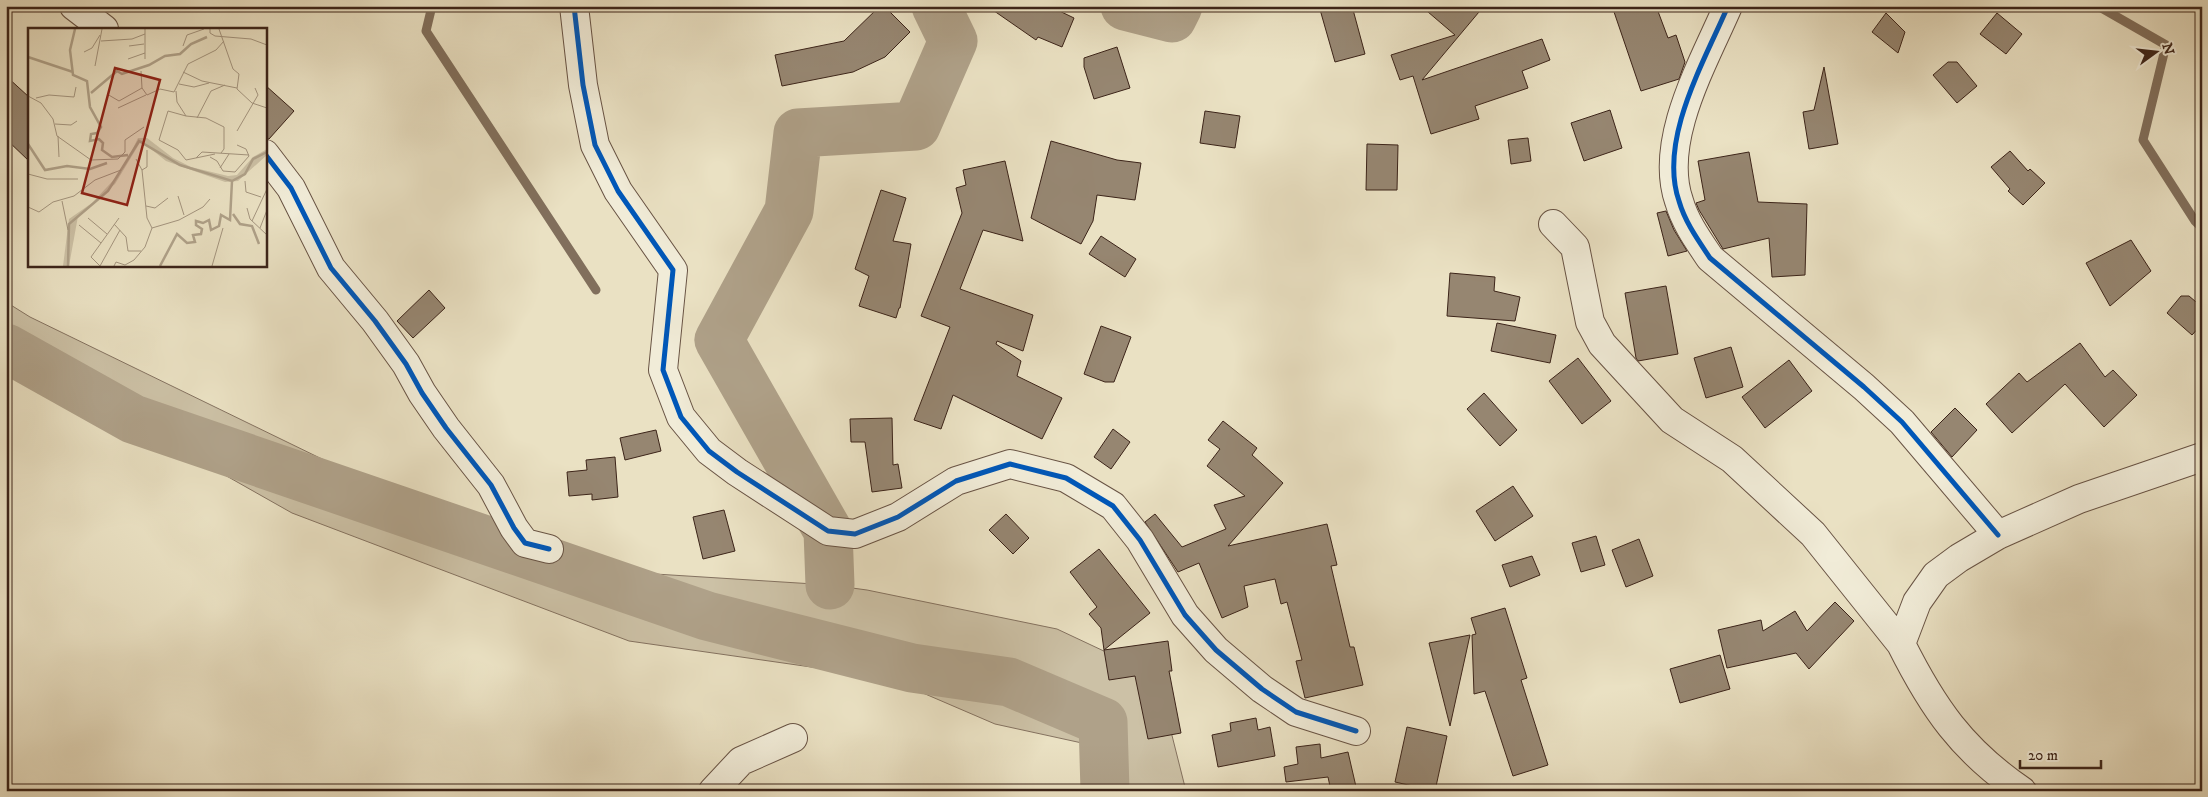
<svg xmlns="http://www.w3.org/2000/svg" width="2208" height="797" font-family="'IM FELL DW Pica',serif">
<rect width="100%" height="100%" fill="#eae1c3"/>
<filter id="stains"><feTurbulence type="fractalNoise" baseFrequency=".004" numOctaves="4"/><feColorMatrix values="0 0 0 0 .2 0 0 0 0 .09 0 0 0 0 .02 0 0 0 .5 -.17"/></filter>
<radialGradient id="worn" r=".72"><stop offset=".6" stop-color="#630" stop-opacity="0"/><stop offset="1" stop-color="#630" stop-opacity=".3"/></radialGradient>
<!-- green -->
<path fill="#ccc1a6" stroke="#847260" d="M6,302L30,317L544,567L830,585L867,590L1057,629L1157,676L1186,791H1104L1114,750L995,724L888,678L629,641L292,513L39,370L6,348Z"/>
<g fill="none" stroke-linecap="round" stroke-linejoin="round">
<!-- stream -->
<path stroke="#816f5c" stroke-width="9" d="M432,6L426,31L596,290
M2098,6L2166,45L2143,140L2195,221L2202,228"/>
<!-- river -->
<path stroke="#afa189" stroke-width="49" d="M1125,6L1172,18L1178,6
M6,348L133,419L707,616L912,668L1009,682L1103,722L1105,791
M830,585L828,531L719,340L789,211L798,133L916,126L953,41L936,6"/>
</g>
<!-- building -->
<path fill="#968671" stroke="#3c2419" d="M880,6H884L910,32L885,57L853,72L782,86L775,55L844,41Z
M987,6H1049L1074,18L1062,47L1038,37L1036,40Z
M1319,6H1352L1365,54L1335,62Z
M1421,6H1484L1422,80L1542,39L1550,60L1522,71L1528,88L1475,106L1479,119L1431,134L1413,76L1400,80L1391,55L1455,35Z
M1612,6H1656L1668,38L1676,35L1685,62L1679,79L1641,91Z
M1886,13L1905,32L1898,53L1872,32Z
M1997,13L2022,34L2006,54L1980,34Z
M1117,47L1130,88L1094,99L1084,67V58Z
M1948,62H1957L1977,86L1957,103L1933,75Z
M1824,67L1838,144L1809,149L1803,112L1814,110Z
M6,76L29,97V161L6,139Z
M265,85L294,111L269,139H265Z
M1610,110L1622,148L1584,161L1571,123Z
M1205,111L1240,116L1235,148L1200,143Z
M1528,138L1531,161L1511,164L1508,140Z
M1051,141L1117,160L1141,163L1135,200L1097,195L1093,221L1081,244L1031,218Z
M1367,144L1398,145L1397,190H1366Z
M2010,151L2028,171L2030,169L2045,183L2023,205L2008,191L2010,189L1991,167Z
M1749,152L1758,202L1807,204L1805,275L1772,277L1769,238L1723,249L1699,210L1696,203L1705,200L1698,161Z
M1005,161L1023,241L983,230L960,289L1033,315L1023,351L997,341L996,344L1021,361L1017,376L1062,398L1042,439L953,395L941,429L914,420L950,327L921,316L962,213L956,188L966,185L963,170Z
M881,190L906,198L893,241L911,244L900,308H899L896,318L859,306L869,276L855,269Z
M1666,211L1674,230L1687,251L1668,256L1657,213Z
M1101,236L1136,259L1125,277L1089,254Z
M2131,240L2151,271L2110,306L2086,263Z
M1450,273L1495,277L1494,291L1520,297L1515,321L1447,316Z
M1666,286L1678,354L1638,361L1636,358L1625,293Z
M429,290L445,308L413,338L397,321Z
M2181,296H2189L2202,307V324L2192,335L2167,313Z
M1497,323L1556,335L1550,363L1491,351Z
M1101,326L1131,337L1114,382H1105L1084,374Z
M2080,343L2105,377L2113,370L2137,395L2104,427L2065,384L2012,433L1986,404L2019,373L2027,382Z
M1731,347L1743,387L1706,398L1694,358Z
M1578,358L1611,401L1582,424L1549,381Z
M1789,360L1812,391L1765,428L1742,397Z
M1484,393L1517,430L1500,446L1467,409Z
M1955,408L1977,430L1952,457L1931,432Z
M892,418L893,465L898,464L902,488L872,492L865,442H851L850,419Z
M1223,421L1257,448L1252,455L1283,483L1228,546L1327,524L1337,565L1331,566L1350,647H1354L1363,685L1305,698L1296,661L1302,660L1287,602L1281,604L1275,579L1244,586L1248,607L1222,618L1199,563L1178,572L1145,522L1155,514L1182,547L1226,529L1214,505L1245,496L1207,466L1220,449L1208,440Z
M1113,429L1130,442L1111,469L1094,457Z
M656,430L661,451L625,460L620,438Z
M615,457L618,497L592,500V494L569,496L567,472L587,470L586,460Z
M1513,486L1533,516L1495,541L1476,511Z
M724,510L735,551L703,559L693,517Z
M1006,514L1029,538L1013,554L989,530Z
M1596,536L1605,565L1581,572L1572,543Z
M1639,539L1653,576L1626,587L1612,550Z
M1099,549L1150,613L1104,650L1101,628L1089,614L1097,607L1070,572Z
M1532,556L1540,575L1510,587L1502,565Z
M1835,602L1854,621L1809,669L1796,653L1727,668L1718,630L1761,620L1763,631L1795,611L1807,631Z
M1505,608L1527,678L1521,680L1548,765L1513,776L1485,691L1474,694L1472,635L1476,634L1471,618Z
M1470,635L1450,726L1429,643Z
M1168,641L1172,671H1169L1181,733L1148,739L1135,676L1109,680L1104,650Z
M1720,655L1730,689L1680,703L1670,669Z
M1256,718L1258,730L1270,727L1275,756L1218,767L1212,735L1231,731L1230,723Z
M1407,727L1447,736L1435,791L1395,782Z
M1320,744L1321,758L1348,752L1357,791H1331L1328,777L1286,782L1284,767L1298,764L1296,747Z"/>
<g fill="none" stroke-linecap="round" stroke-linejoin="round">
<!-- street casing -->
<g stroke="#685344" stroke-width="30">
<path id="street" d="M74,6L104,29
M574,6L583,85L595,145L618,191L673,270L663,370L681,417L709,451L737,472L828,531L855,534L898,517L956,481L1010,464L1066,478L1113,506L1140,540L1185,615L1216,650L1262,689L1296,712L1356,731
M1728,6C1704,62 1658,140 1679,201C1685,222 1698,240 1710,258L1864,387L1902,422L1998,535
M265,154L291,188L331,268L375,321L406,364L422,393L446,428L491,485L514,528L525,543L549,549
M1553,224L1575,247L1590,322L1602,344L1672,420L1732,459L1813,534L1901,644
M713,791L741,761L793,738
M2022,791C1962,750 1933,708 1901,644L1917,602L1936,575L1959,558L1998,535L2079,499L2202,457"/>
</g>
<!-- street -->
<use href="#street" stroke="#f1ecd8" stroke-width="28"/>
<!-- cycleway casing -->
<g stroke="#f1ecd8" stroke-width="8">
<path id="cycleway" d="M574,6L583,85L595,145L618,191L673,270L663,370L681,417L709,451L737,472L828,531L855,534L898,517L956,481L1010,464L1066,478L1113,506L1140,540L1185,615L1216,650L1262,689L1296,712L1356,731
M1728,6C1704,62 1658,140 1679,201C1685,222 1698,240 1710,258L1864,387L1902,422L1998,535
M265,154L291,188L331,268L375,321L406,364L422,393L446,428L491,485L514,528L525,543L549,549"/>
</g>
<!-- cycleway -->
<use href="#cycleway" stroke="#0057b8" stroke-width="5"/>
</g>
<!-- overview -->
<g transform="translate(28 28)">
<rect width="239" height="239" fill="#eae1c3"/>
<path d="M110,110H119L145,130L163,139L200,148L209,147L225,129L239,121V127L210,153L197,154L138,133L113,113L87,156L50,188L41,238H35L41,191L64,175L94,143Z" fill="#ccc1a6"/>
<path fill="none" stroke="#afa189" stroke-width="2.5" d="M47,1L42,22L45,47L59,53L62,79L73,99L69,105L63,106L62,113L71,111L75,115L74,122L84,129L100,127M0,29L45,44M63,65L89,43L94,46L121,37L137,28L152,26L163,16L179,9M0,116L17,142L39,138L62,141L79,135M205,186L212,196L224,198L231,216M40,238L41,196L80,163L111,113L152,137L204,153L217,146L225,131L239,124M132,238L149,206L159,215L167,214L165,207L173,206L174,201L168,197V193L175,195L181,192L183,202L191,198L193,187L202,192L204,153"/>
<path fill="none" stroke="#a4957f" stroke-width="1" d="M117,1V31M182,1V5L187,8L223,11L239,17M191,1L205,41L211,46L209,61L224,75L239,80M73,13L104,11L117,6M101,18L116,16M155,18L159,7L176,1M56,24L64,20L72,7M100,31L117,25M67,38L74,1M113,43L114,60L119,67L132,61L146,64L160,36L188,22L196,13M155,44L174,53L209,60M151,56L166,59L181,55M148,63L149,74L158,88L178,90L196,99V121L193,125M79,66L91,73L114,60M0,68L13,75L25,91L29,108L63,132L90,131L97,124V112L116,99M8,70L21,67L46,69L48,59M90,80L118,67M158,88L140,83L131,112L150,122L158,132L187,126M169,90L183,63L197,57M27,96L43,97L49,93M209,103L230,67L227,60M30,108L31,129M182,129L189,133L195,143L207,144L221,128L218,121L209,117M168,130L174,124L221,127M108,131L114,142L119,190L124,200L151,192L175,179L182,171M192,140L201,126M114,142L119,139V122M0,146L19,151H50M217,153L218,164L233,169M150,168L156,187M34,173L40,202M118,178L127,180L140,170M0,179L11,184L25,174L46,168L67,152L93,142M219,180L222,191L239,207M60,190L79,206M224,193L239,161M86,196L98,209L100,223H113M51,197L73,215M232,200L239,182M72,238L63,229L91,190M72,238L92,202M86,238L88,234L97,237L106,232L117,219L124,200M184,238L195,200"/>
<path fill="#8f2418" fill-opacity="0.15" stroke="#8f2418" stroke-width="2.5" d="M87,40L132,52L99,177L54,165Z"/>
<rect width="239" height="239" fill="none" stroke="#3c2419" stroke-width="2.5"/>
</g>
<!-- margin -->
<rect width="2208" height="797" fill="none" stroke="#eae1c3" stroke-width="25"/>
<rect x="8" y="8" width="2193" height="782" fill="none" stroke="#3c2419" stroke-width="2.5"/>
<rect x="12" y="12" width="2183" height="772" fill="none" stroke="#3c2419"/>
<!-- north arrow -->
<g transform="translate(2156 52) rotate(75)" stroke="#f1ecd8" stroke-width="4" paint-order="stroke">
<path d="M0-4L9 19L0 12L-9 19Z" fill="#3c2419"/>
<text y="-8" font-size="14" font-weight="bold" text-anchor="middle" fill="#3c2419">N</text>
</g>
<!-- scale -->
<path d="M2020 760v8h81v-8" fill="none" stroke="#3c2419" stroke-width="2.5"/>
<text x="2028" y="760" font-size="15" fill="#3c2419" stroke="#f1ecd8" stroke-width="4" paint-order="stroke">20 m</text>
<rect width="100%" height="100%" filter="url(#stains)"/>
<rect width="100%" height="100%" fill="url(#worn)"/>
</svg>
